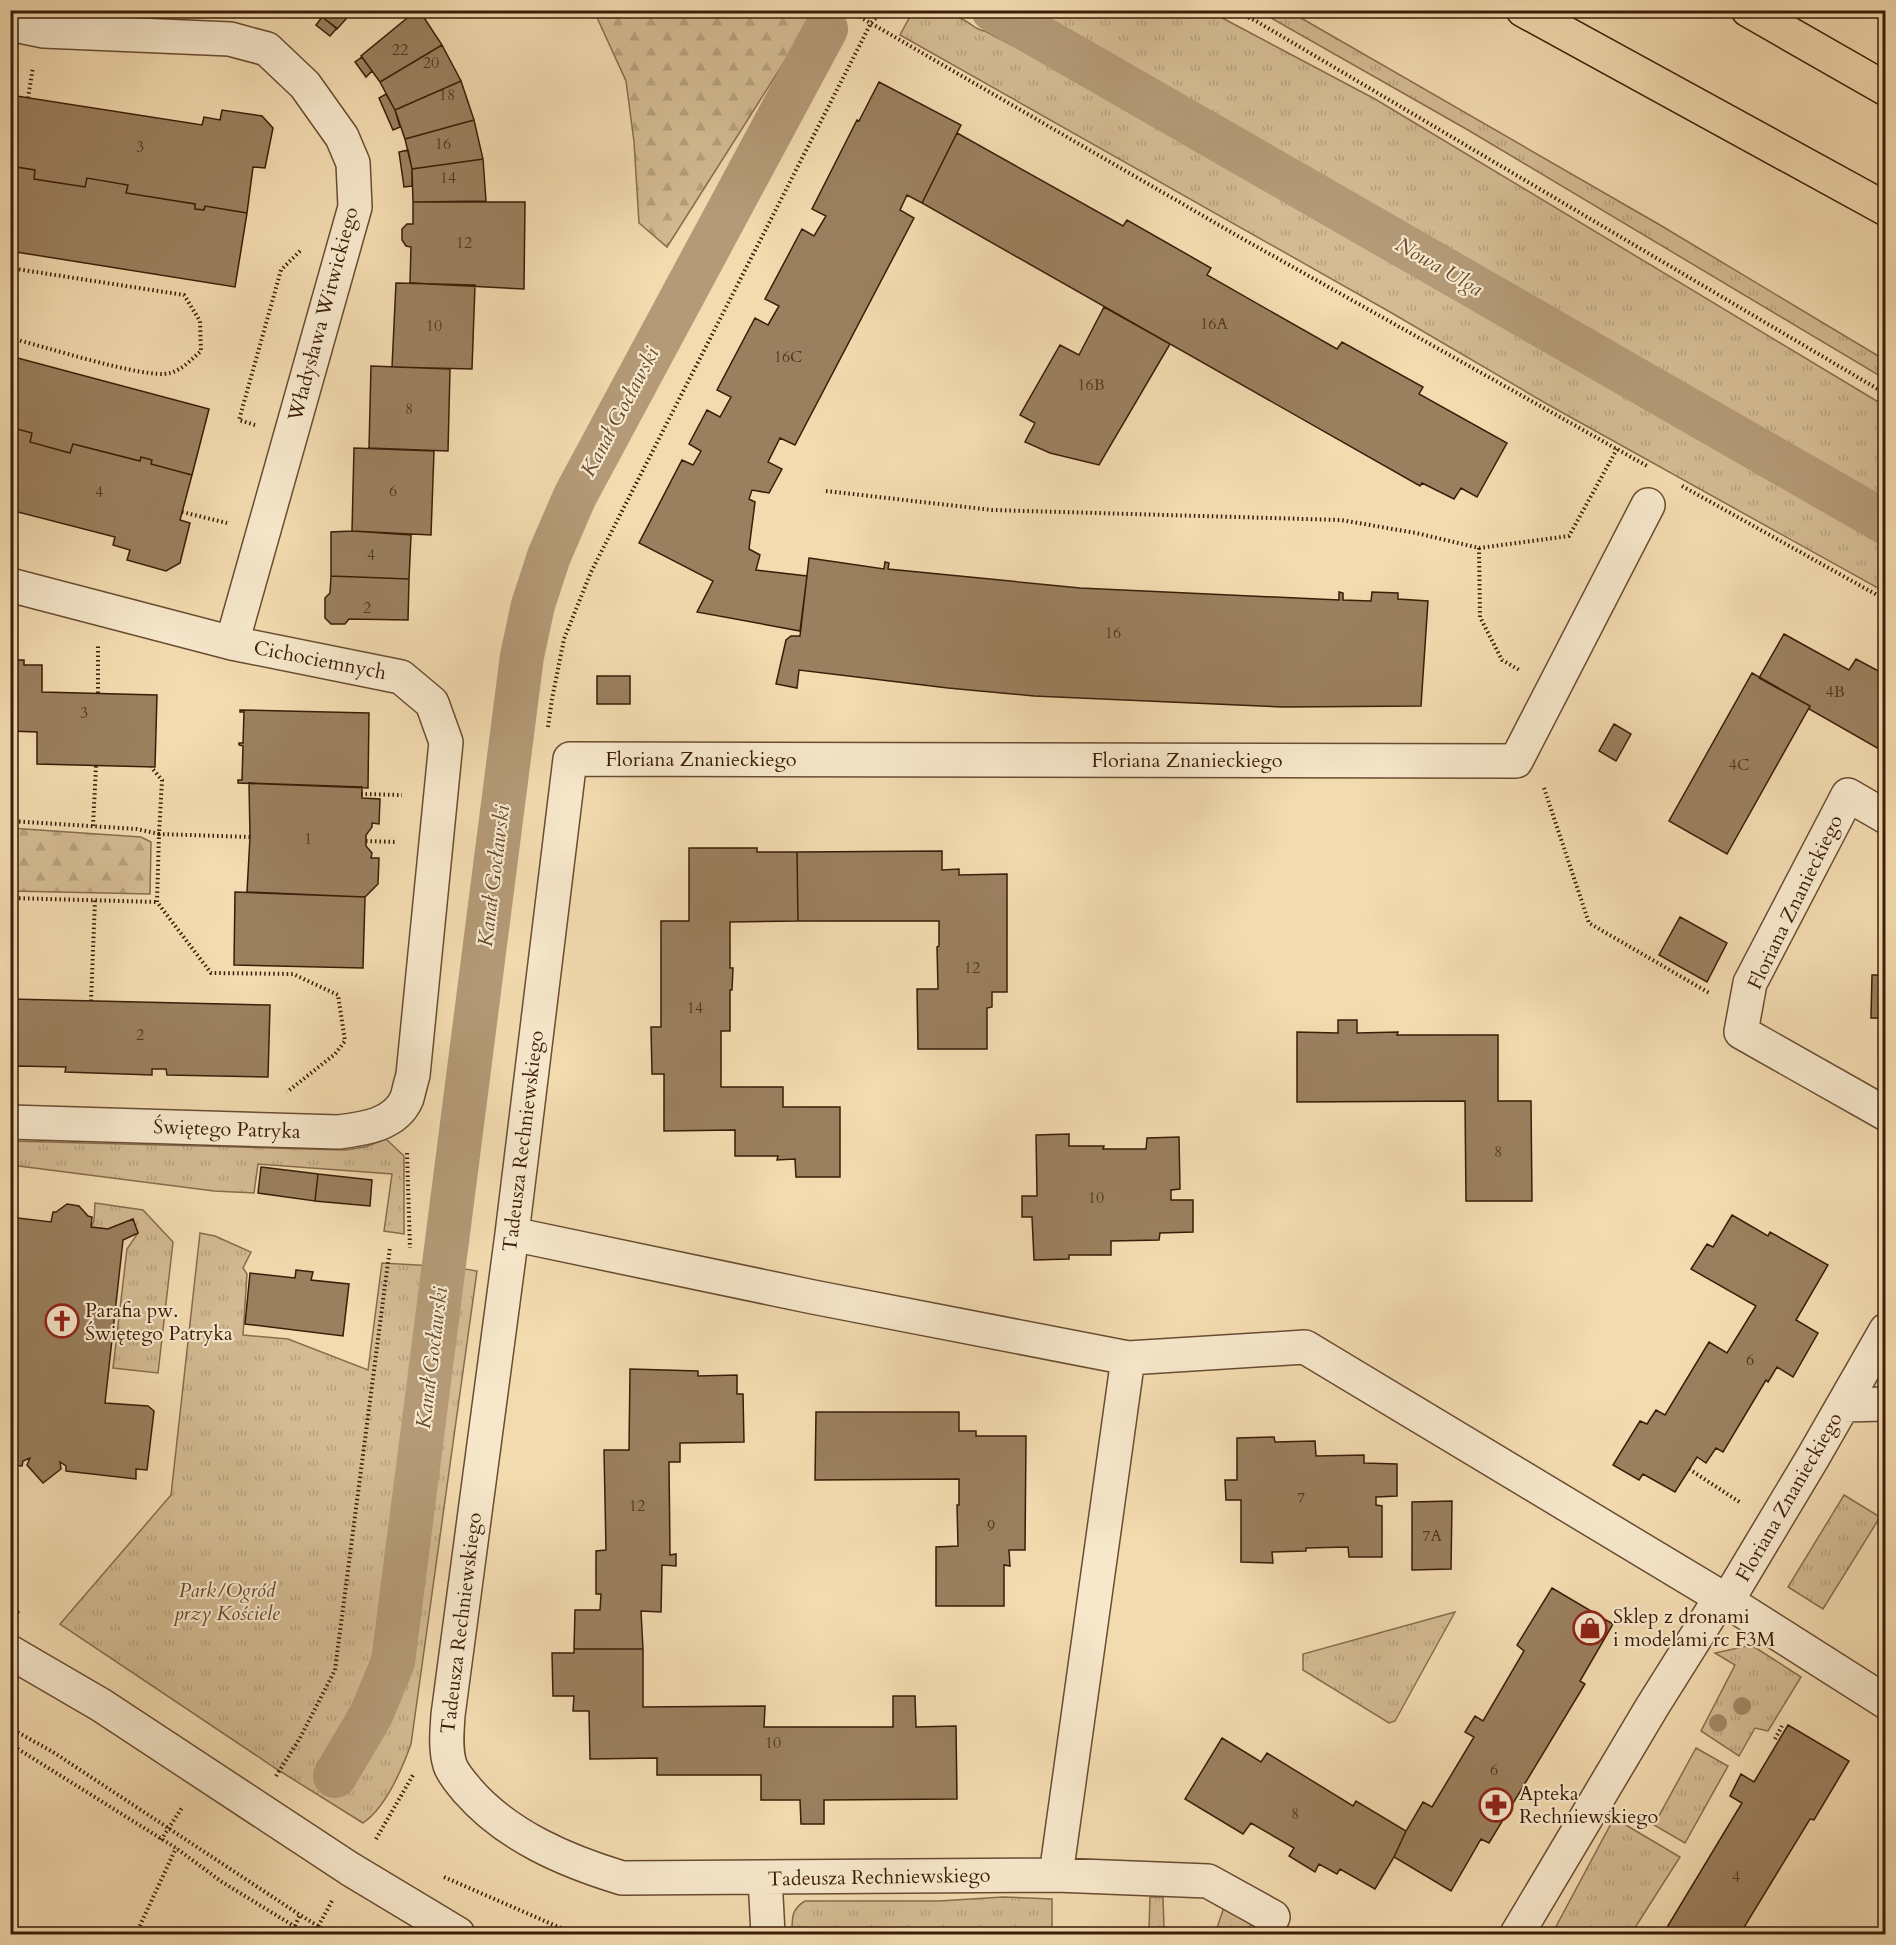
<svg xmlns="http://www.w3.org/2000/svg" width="1896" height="1945" font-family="Cardo,serif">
<defs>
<pattern id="grass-tufts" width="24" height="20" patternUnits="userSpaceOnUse" patternTransform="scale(1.5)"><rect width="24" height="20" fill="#d4bb93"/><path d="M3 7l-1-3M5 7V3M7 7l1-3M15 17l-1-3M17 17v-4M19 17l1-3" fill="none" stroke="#b7a07d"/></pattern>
<pattern id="forest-firs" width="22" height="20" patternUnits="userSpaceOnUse" patternTransform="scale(1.5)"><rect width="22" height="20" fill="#d4bb93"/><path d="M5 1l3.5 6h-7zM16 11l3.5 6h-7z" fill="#b7a07d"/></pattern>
</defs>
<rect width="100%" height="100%" fill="#f3dbb0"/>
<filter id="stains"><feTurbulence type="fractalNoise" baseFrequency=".00333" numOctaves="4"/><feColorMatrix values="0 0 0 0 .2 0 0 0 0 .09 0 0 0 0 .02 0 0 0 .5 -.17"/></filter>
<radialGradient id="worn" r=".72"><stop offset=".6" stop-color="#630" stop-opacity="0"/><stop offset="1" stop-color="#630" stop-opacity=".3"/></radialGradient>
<!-- grass -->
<path fill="url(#grass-tufts)" stroke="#886c4d" stroke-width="1.5" d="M913,11C931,10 948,12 964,20C972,24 976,30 985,31C1157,121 1323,222 1491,320C1622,396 1754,469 1885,544V592L1547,404L1390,312L900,35Z
M1033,11L1207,10L1211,12L1375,99L1885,406V505L1290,162Z
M1259,11H1289L1660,225L1885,360V379L1468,130Z
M386,1139L404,1156V1234L384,1231L392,1174L258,1164L254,1193L214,1191L11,1165V1141L345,1150L365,1147Z
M95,1203L143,1210L173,1242L158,1373L113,1368L127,1249L138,1233L133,1219L108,1229L91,1227L94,1221Z
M200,1233L215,1236L251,1252L243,1268L247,1274L243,1335L288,1339L368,1370L382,1263L434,1266L386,1641C376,1692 355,1726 328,1770L340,1780L366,1741L392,1695L399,1668L454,1267L477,1271L411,1744C402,1769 385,1808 363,1823L275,1768L60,1624L171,1495Z
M1844,1495L1880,1517L1823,1609L1788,1587Z
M1455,1612L1395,1721L1389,1723L1303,1670V1654Z
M1747,1646L1756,1648L1801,1677L1768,1731L1755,1728L1739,1756L1701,1731L1735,1665L1715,1653Z
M1696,1748L1728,1766L1685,1843L1654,1825Z
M1614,1818L1680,1857L1631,1934H1552Z
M1003,1897L1052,1899V1930L1149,1929L1150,1897H1163L1164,1927L1203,1934H792C792,1919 791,1909 805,1901H939Z
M1227,1898L1260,1916L1242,1934H1215Z"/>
<!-- forest -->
<path fill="url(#forest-firs)" stroke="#886c4d" stroke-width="1.5" d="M806,10L814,15L667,247L639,223L634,142L626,81L594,11Z
M10,828L141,837L151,842L150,894L11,891Z"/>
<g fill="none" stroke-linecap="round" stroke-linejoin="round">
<!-- canal -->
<path stroke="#b49a77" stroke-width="44" d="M993,10L1886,523
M335,1776L371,1715L393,1662L522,656L533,605L549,556L575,496L826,29"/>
</g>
<!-- building -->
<path fill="#9b805f" stroke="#3b1d07" stroke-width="1.5" d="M314,10H354L337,29Z
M417,10H419L442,45L380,82L361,56Z
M322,17L337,28L330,36L316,25Z
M442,45L461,81L395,110L380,82Z
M362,57L372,71L366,77L355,62Z
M461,81L474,120L405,139L395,110Z
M879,82L961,125L922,203L907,195L900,210L914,218L795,445L780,438L768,462L782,469L769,493L752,490L749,499L755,502L749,549L760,555L756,570L807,576L800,631L697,612L713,581L639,543L682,460L693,465L701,451L689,444L707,410L720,417L731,397L717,390L755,318L768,325L779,306L765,299L802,229L814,236L826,216L812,209L857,120L859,121Z
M386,94L395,110L400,127L393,130L379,98Z
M10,95L202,125L204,117L220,120L222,110L262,116L273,128L265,168L253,167L247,213L205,206L204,210L195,209V204L126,193L128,185L87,178L85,187L34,179L35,170L10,166Z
M474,120L483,159L412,169L405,139Z
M957,133L1123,226L1127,220L1211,268L1207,275L1337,349L1342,342L1423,387L1419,394L1507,443L1477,497L1461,488L1454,499L1422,483L1420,486L922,203Z
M408,150L412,169V186L404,187L399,152Z
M483,159L486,201L413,202L412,169Z
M10,166L35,170L34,179L85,187L87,178L128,185L126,193L195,204V209L204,210L205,206L247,213L235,287L10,251Z
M413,202H525L524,289L410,283L411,247L406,246L402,240V229L407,224H413Z
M396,283L475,285L472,369L392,367Z
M1104,307L1170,344L1099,465L1050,453L1025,442L1035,423L1020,415L1060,345L1079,355Z
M10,356L209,409L192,475L151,464L152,460L141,457L140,461L73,444L70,453L30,442L32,433L10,427Z
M371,366L450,369L448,451L369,448Z
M10,427L32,433L30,442L70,453L73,444L140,461L141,457L152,460L151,464L192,475L180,520L190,523L180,563L166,571L127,560L130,550L113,545L115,537L10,510Z
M354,448L434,451L431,535L352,531Z
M352,531L411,535L409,579L331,576V532Z
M809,558L884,569L885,562L889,563L888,569L1080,588L1339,600V592L1343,593V600L1371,601L1372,592L1398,593V599L1428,601L1421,706L1284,707L1034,696L948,688L799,670L797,688L776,684L786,640L791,636H800Z
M331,576L409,579L408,620L349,619L345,624H331L325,618V598L330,593Z
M1784,634L1849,670L1856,659L1886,675V753L1809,709L1810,706L1759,678Z
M10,660H24V665H42V692L157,695L155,767L37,764V732L10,731Z
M1752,673L1810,706L1727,854L1669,821Z
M597,676H630V704H597Z
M240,710L369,713L368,788L238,783V780H242L243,746L239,745V743H243L244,712H240Z
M1614,724L1631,734L1616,761L1599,751Z
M249,783L362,787V798L380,799L379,824L372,823V827L366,835V846L372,853L371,858H379L378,884L365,897L247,892L250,837Z
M689,848H757V852H797L798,921L730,922V968H733L732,990H730V1031H721V1087H783V1107H840V1177H796L795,1159L777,1160L778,1156H735V1130L664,1131V1074H652L651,1027H661V921H689Z
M942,851V870L959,869V875L1007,874V992H992V1007L987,1008V1049H918L917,989H938L937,947L939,946V921H798L797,852Z
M235,892L365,897L363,968L234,965Z
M1680,917L1727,943L1707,982L1659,955Z
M1872,975H1886V1018H1871Z
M10,999L270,1005L268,1077L167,1075L166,1069H152V1075L65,1072L66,1067L17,1066L16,1071H10Z
M1338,1020H1357V1033L1398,1032L1397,1035H1498V1101H1531L1532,1201H1466L1465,1101L1297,1102V1032L1338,1033Z
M1069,1134V1146H1104L1103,1149H1146L1147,1138L1179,1137L1180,1189L1171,1190V1200H1193V1232L1160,1233L1159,1240L1111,1241V1255H1069V1259L1034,1260L1032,1217H1022V1196H1037L1036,1135Z
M261,1167L318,1174L315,1201L258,1193Z
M318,1174L372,1180L370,1206L315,1201Z
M67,1204L79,1206L88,1216L92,1217L91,1227L108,1229L133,1219L138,1233L123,1240L105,1403L148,1406L154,1411L147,1470L136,1469V1479L66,1471V1466L60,1462L61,1469L43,1483L27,1465L30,1458L23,1461L22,1466L10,1465V1217L51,1222L53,1212H56Z
M1732,1215L1768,1236L1770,1232L1828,1265L1796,1320L1818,1333L1793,1377L1777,1367L1768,1382L1766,1380L1723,1452L1716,1448L1706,1463L1697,1457L1675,1492L1643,1474L1639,1480L1613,1465L1640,1421L1647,1424L1656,1410L1665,1415L1709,1342L1727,1353L1756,1306L1691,1269L1707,1244L1713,1247Z
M296,1270L313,1272L311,1280L349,1284L343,1336L245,1324L250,1273L295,1278Z
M630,1369L698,1371V1376L737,1375V1394H743L744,1442L680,1443V1462H669L670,1555L676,1554V1566L662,1565L661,1612L641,1611L643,1649H574L575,1610H600L601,1594H596V1551L606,1550L604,1450H629Z
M816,1412H959V1431H976V1436H1026L1025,1550H1009L1010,1566L1004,1565V1606H936V1547L958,1546L957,1505H959V1479L815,1480Z
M1274,1437L1275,1442L1315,1441L1316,1456L1364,1455V1463L1397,1464V1496L1376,1497V1505L1382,1506V1557H1349L1348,1547L1306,1548V1551L1272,1552L1273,1563L1241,1562V1500H1226L1225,1480H1237V1438Z
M1452,1501L1451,1569L1412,1570V1502Z
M1552,1588L1613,1624L1580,1681L1585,1684L1489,1843L1481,1839L1451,1891L1394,1857L1406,1831L1423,1802L1432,1807L1474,1737L1465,1732L1475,1716L1483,1721L1524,1651L1517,1645Z
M574,1649H643V1707L765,1706L764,1727H893V1696H915L916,1727L956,1726L957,1799L824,1800V1824H801L800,1800H761V1775H657V1758L590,1759L589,1711H573L574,1696H553L552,1653H574Z
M1788,1725L1849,1761L1814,1820L1810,1819L1740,1934H1663L1742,1803L1730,1796L1741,1774L1754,1782Z
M1222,1738L1261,1762L1267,1753L1353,1806L1356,1801L1406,1831L1394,1857L1375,1889L1340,1869L1337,1874L1319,1864L1315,1872L1289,1856L1294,1848L1251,1823L1243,1834L1185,1799Z"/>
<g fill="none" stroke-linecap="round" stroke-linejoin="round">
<!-- minor casing -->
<g stroke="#694c31" stroke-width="36">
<path id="minor" d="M10,24L44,31L230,39L267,49L305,85L342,137L353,163L355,207L232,643
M10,585L232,643L401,677L432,703L446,742L413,1075C411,1082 409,1090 407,1098C396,1125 363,1129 338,1132L10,1122
M1886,817L1848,795L1750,983L1741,1032L1886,1114
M512,1234L813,1297L1128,1358L1305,1347L1727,1601L1886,1702
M1843,1405L1886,1404
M10,1652L101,1705L350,1869L458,1934
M1056,1875L1128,1358
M765,1878L768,1934
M1273,1917L1208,1881L1056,1875L622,1878C566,1861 507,1836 468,1791C462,1784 453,1774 450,1765C445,1749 447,1731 448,1715L512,1234L570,759L1516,761L1648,505
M1517,1934L1652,1707L1711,1613L1727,1601L1812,1459L1886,1330"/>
</g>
<!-- major casing -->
<g stroke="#3b1d07" stroke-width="36">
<path id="major" d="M1523,10L1886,209
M1748,10L1886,89"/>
</g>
<!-- path -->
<path stroke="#3b1d07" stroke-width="4" stroke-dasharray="1.5 3" stroke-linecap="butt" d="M848,10L1243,239L1647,466
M1232,10L1256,21L1886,394
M28,98L33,67
M10,268L184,295L200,321L201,351C192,359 182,370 170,373C147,380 40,345 10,338
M255,425L239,420L281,270L302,249
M1682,486L1886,600
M826,491L992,510L1341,520L1416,533L1479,548L1569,536L1617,449
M182,512L227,523
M1479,548L1480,617L1502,660L1521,671
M98,693V646
M548,727L552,699L564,639L591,572L871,23L884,10
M1544,788L1589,923L1711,994
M361,794L402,795
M10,821L137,829L159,834L162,780L151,767
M93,826L96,766
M250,837L159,834L157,902L211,973L293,974L338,995L345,1041L335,1054L287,1092
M366,841L397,842
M10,898L157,902
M91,1001L95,900
M407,1153L410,1248
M1689,1469L1741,1503
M10,1608L20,1614
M10,1728L53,1752L300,1915
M1775,1739L1782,1726
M10,1744L176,1848L222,1882L307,1934
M276,1776L300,1738L335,1670L390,1247
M376,1839L413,1775
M161,1840L183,1806
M444,1877L563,1929L585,1934
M136,1934L176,1848
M291,1934L300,1915L331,1934
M314,1934L332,1901"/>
<!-- minor -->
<use href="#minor" stroke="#f7e8cc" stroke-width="33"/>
<!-- major -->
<use href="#major" stroke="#f3dbb0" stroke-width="33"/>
</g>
<!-- trees -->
<g fill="#a38866">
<circle cx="1742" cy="1706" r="9"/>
<circle cx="1718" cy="1723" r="9"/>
</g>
<!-- icons -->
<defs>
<g id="church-ring" transform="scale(1.725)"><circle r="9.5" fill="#f7e8cc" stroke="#8f2418" stroke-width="1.5"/><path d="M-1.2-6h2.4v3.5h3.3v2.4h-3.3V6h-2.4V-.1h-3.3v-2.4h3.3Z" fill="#8f2418"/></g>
<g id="shop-ring" transform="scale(1.725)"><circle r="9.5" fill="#f7e8cc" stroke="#8f2418" stroke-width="1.5"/><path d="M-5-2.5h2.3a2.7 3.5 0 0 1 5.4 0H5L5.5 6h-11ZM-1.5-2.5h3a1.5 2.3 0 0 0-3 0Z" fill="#8f2418"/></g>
<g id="pharmacy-ring" transform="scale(1.725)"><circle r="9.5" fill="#f7e8cc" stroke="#8f2418" stroke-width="1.5"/><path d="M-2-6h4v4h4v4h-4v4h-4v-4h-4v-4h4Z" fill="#8f2418"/></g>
</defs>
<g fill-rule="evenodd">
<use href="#church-ring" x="62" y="1321"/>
<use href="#shop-ring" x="1590" y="1628"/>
<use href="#pharmacy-ring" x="1496" y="1805"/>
</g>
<g text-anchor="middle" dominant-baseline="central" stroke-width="4.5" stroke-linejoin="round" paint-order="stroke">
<!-- number labels -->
<g font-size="16" fill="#53361d">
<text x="400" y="50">22</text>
<text x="431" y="63">20</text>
<text x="447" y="95">18</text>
<text x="443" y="144">16</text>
<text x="140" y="147">3</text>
<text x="448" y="178">14</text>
<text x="464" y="243">12</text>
<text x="1214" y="324">16A</text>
<text x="434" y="326">10</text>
<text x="788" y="357">16C</text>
<text x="1091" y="385">16B</text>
<text x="409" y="409">8</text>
<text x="393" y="491">6</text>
<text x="99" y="492">4</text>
<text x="371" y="555">4</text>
<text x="367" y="608">2</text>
<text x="1113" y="633">16</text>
<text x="1835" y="692">4B</text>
<text x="84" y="713">3</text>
<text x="1739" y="765">4C</text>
<text x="308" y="839">1</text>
<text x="972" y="968">12</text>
<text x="695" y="1008">14</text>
<text x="140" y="1035">2</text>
<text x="1498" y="1152">8</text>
<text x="1096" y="1198">10</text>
<text x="1750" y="1360">6</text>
<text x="1301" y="1498">7</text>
<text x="637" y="1506">12</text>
<text x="991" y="1526">9</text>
<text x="1432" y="1536">7A</text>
<text x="773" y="1743">10</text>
<text x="1494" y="1770">6</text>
<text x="1295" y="1814">8</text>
<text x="1736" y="1877">4</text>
</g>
<!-- street labels -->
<g font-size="20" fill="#3b1d07" stroke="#f7e8cc">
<text transform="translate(323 314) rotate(-75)">Władysława Witwickiego</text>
<text transform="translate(320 660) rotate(11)">Cichociemnych</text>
<text x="701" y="759">Floriana Znanieckiego</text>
<text x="1187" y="760">Floriana Znanieckiego</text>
<text transform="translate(1795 902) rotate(-64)">Floriana Znanieckiego</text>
<text transform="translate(227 1129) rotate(2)">Świętego Patryka</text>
<text transform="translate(523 1141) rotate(-83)">Tadeusza Rechniewskiego</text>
<text transform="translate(1789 1497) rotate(-60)">Floriana Znanieckiego</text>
<text transform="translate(461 1623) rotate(-83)">Tadeusza Rechniewskiego</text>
<text transform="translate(879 1877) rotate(-1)">Tadeusza Rechniewskiego</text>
</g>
<!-- poi labels -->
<g font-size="20" fill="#3b1d07" stroke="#f7e8cc" text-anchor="start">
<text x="85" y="1310">Parafia pw.<tspan x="85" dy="23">Świętego Patryka</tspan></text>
<text x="1613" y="1616">Sklep z dronami<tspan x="1613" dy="23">i modelami rc F3M</tspan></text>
<text x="1519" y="1793">Apteka<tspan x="1519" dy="23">Rechniewskiego</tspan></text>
</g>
<!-- park labels -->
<g font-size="20" font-style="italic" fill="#61442a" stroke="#f7e8cc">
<text x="227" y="1590">Park/Ogród<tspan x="227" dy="23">przy Kościele</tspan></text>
</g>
<!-- water labels -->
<g font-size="21" font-style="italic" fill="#65492e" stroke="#f7e8cc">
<text transform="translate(1439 267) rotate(30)">Nowa Ulga</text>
<text transform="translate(620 412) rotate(-62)">Kanał Gocławski</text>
<text transform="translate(494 876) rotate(-83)">Kanał Gocławski</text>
<text transform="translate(432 1358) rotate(-83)">Kanał Gocławski</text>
</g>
</g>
<!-- margin -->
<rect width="1896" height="1945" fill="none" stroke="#f3dbb0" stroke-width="36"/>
<rect x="12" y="12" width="1872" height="1921" fill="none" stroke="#3b1d07" stroke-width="3"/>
<rect x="18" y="18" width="1860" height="1909" fill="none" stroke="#3b1d07" stroke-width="1.5"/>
<rect width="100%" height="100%" filter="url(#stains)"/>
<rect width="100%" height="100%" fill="url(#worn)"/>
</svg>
